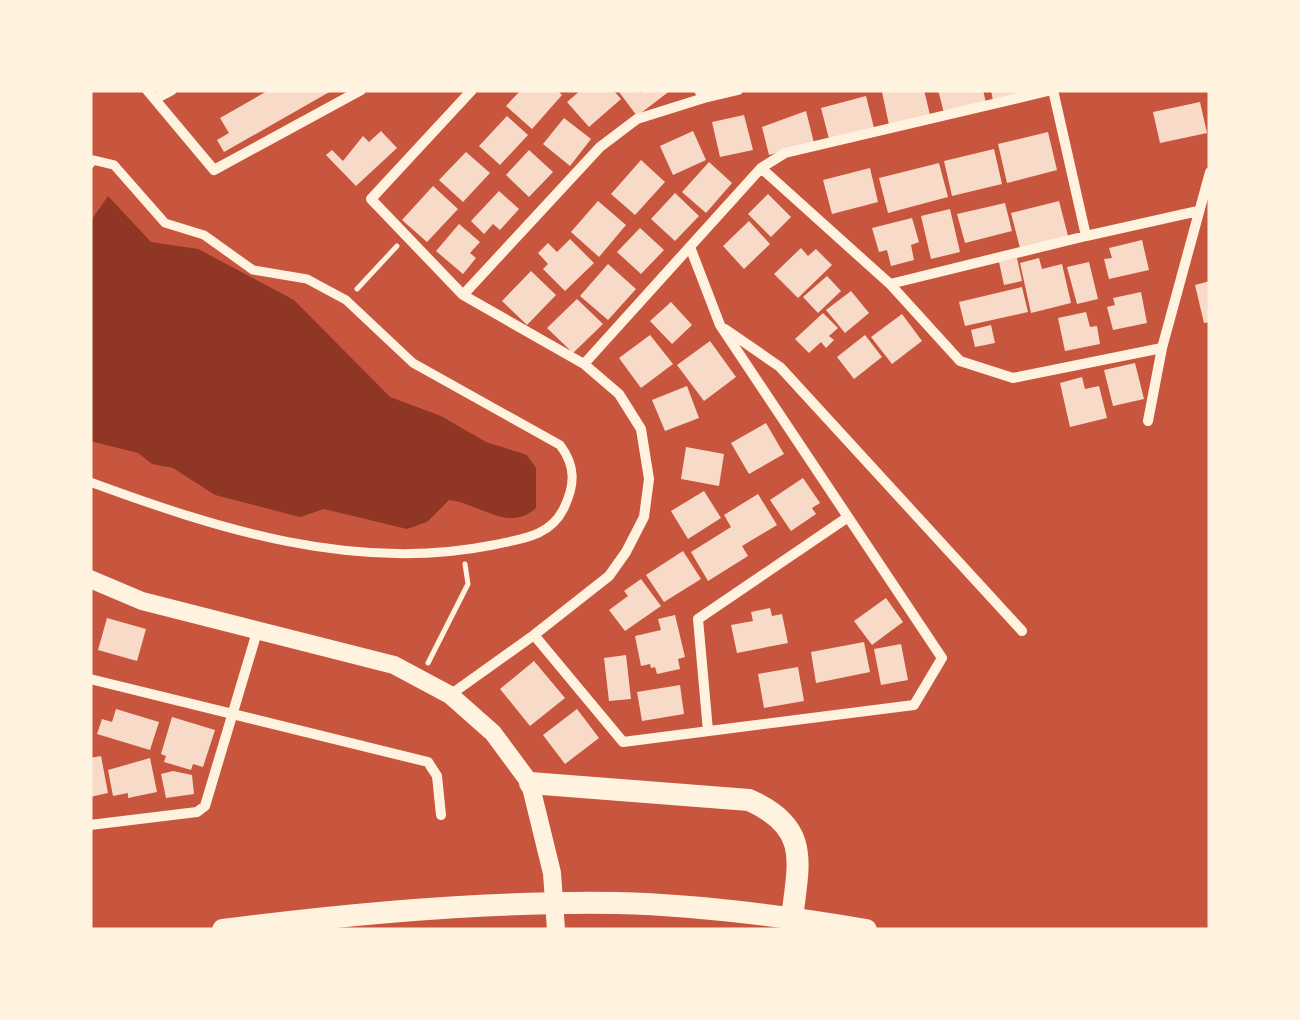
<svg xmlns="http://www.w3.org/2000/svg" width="1300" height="1020" font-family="Signika,sans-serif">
<rect width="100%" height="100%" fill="#c8553d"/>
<!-- water -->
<path fill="#8f3625" d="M108,196L151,242L198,249L294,300L390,397L441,416L486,442L527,455L536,468V508C508,533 482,504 449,500L427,522L407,529L324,509L300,517L215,495L173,468L152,464L138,453L90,441V222Z"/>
<!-- building -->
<path fill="#f7dbc8" d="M269,90H333L224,152L217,140L229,133L220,118Z
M521,90H557L562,95L532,129L506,106Z
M581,90H613L621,99L589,127L567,102Z
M622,90H638L640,93L644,90H671L637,116L619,92Z
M889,90H924L930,115L889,125L882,92Z
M938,90H983L986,103L944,113Z
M991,90H1032L993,101Z
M866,96L874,128L829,139L821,108Z
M1200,102L1207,133L1160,143L1153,112Z
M806,111L814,143L769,155L762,127Z
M744,115L753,150L720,157L712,122Z
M507,116L528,135L500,165L479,146Z
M564,118L591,139L570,166L543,144Z
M381,131L397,148L356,186L326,155L332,150L343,161L363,136L369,142Z
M693,131L706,160L673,175L660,146Z
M1048,132L1057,170L1007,183L998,144Z
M994,149L1002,184L952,196L944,161Z
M529,150L553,172L529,197L506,175Z
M466,152L490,173L463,202L439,180Z
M641,160L665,182L635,215L611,194Z
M709,162L732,183L706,213L682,192Z
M939,163L948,197L888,213L879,178Z
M870,168L878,202L832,214L823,180Z
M433,186L458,209L427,242L402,220Z
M499,191L519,209L500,230L493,224L484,234L471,221Z
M675,193L699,216L675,241L651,219Z
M768,194L791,217L771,237L748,214Z
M598,201L626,225L599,257L571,232Z
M1059,201L1068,236L1020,248L1011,213Z
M1005,203L1012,231L965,243L957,214Z
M950,209L960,252L931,259L921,216Z
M912,218L919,242L911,245L914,260L891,266L887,250L879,252L872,228Z
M749,221L770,244L744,269L723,246Z
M459,224L480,242L470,253L476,258L463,274L436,251Z
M640,228L664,250L641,274L617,252Z
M570,239L594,263L565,291L543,269L548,264L538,253L548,243L557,252Z
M1142,240L1149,270L1109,279L1104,259L1112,258L1109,248Z
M801,248L808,256L816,249L832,265L798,298L774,274Z
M1017,258L1022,281L1004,285L999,262Z
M1039,258L1042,269L1062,264L1071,303L1031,313L1020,263Z
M1089,262L1098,299L1077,304L1067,267Z
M608,264L636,289L608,320L580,296Z
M531,271L556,295L527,325L502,301Z
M827,276L841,291L818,313L803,297Z
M1210,281V322L1204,323L1195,285Z
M1022,287L1028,312L965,326L959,302Z
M851,291L869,313L845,333L826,310Z
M1141,292L1147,323L1113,330L1107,307L1115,305L1113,298Z
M577,299L603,324L573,353L547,328Z
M671,302L692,325L672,344L650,321Z
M1086,312L1090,327L1097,326L1100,344L1065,351L1058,318Z
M823,313L838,328L829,336L834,340L826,348L821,342L809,353L795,339Z
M902,314L922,341L892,364L871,337Z
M991,325L995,343L975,347L971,330Z
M650,335L673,364L641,388L619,358Z
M865,335L882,357L854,379L837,357Z
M710,341L736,377L704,401L677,365Z
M1135,363L1144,399L1113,406L1104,370Z
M1082,377L1085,389L1099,386L1107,418L1070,427L1060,383Z
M687,386L699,418L665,431L652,400Z
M766,423L784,454L749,474L731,443Z
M686,447L724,454L719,486L681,479Z
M803,478L820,503L812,508L816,514L791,531L770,500Z
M704,491L721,518L688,539L671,511Z
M758,494L777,525L742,546L748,556L708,581L691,552L731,527L724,515Z
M683,551L701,579L664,602L646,575Z
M641,579L661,606L625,631L609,610L628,596L624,591Z
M886,598L903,622L872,645L854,621Z
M770,608L772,616L782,614L788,643L737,653L731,625L753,621L751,612Z
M675,615L685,657L678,659L680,669L657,674L655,667L651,668L650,664L641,666L635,636L661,630L658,619Z
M107,618L146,629L137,661L98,650Z
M864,642L870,672L816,683L811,652Z
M901,644L908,680L881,685L874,649Z
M626,655L631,699L609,701L604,658Z
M534,661L565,698L530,726L500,689Z
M798,667L804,701L764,708L758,674Z
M680,685L684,714L642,721L637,692Z
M116,709L159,722L150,750L97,734L102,719L112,722Z
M577,709L599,738L565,764L543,735Z
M172,717L215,730L203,767L193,764L191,770L164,762L166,756L161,754Z
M101,756L108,793L90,797V758Z
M150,758L157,792L128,798V793L113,796L108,770Z
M173,771L192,775L194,794L166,798L161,774Z"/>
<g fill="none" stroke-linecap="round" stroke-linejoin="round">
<!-- path -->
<path stroke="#fff3e0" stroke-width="5" d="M357,289L397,246
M428,663L468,584L465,564"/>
<!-- pedestrian -->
<path stroke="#fff3e0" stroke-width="9" d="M90,164L93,160L114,165L165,223L204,235L253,270L307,279L346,300L413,363L560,445C576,466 575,485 564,508C550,537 521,539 493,545C355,573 218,529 90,482"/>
<!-- minor -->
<path stroke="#fff3e0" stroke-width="10" d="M147,90L214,170L361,90
M1053,90L1086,236L1198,211
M704,98L738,90
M155,99L172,90
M761,168L890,284L960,361L1013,378L1162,348L1210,172
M890,284L1086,236
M463,295L600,147L637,119L704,98L699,90
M725,329L780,367L1022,631
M584,364L761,168L785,153L1052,90
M1148,421L1162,348
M534,635L623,742L914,705L942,658L720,325L690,247
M90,679L428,762L437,776L441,815
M450,695L534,635L609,576L626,552L644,517L649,479L641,429L619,394L584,364L463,295L371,199L472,90
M708,731L698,619L848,517
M90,825L197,812L205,806L257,632"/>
<!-- tertiary -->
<path stroke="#fff3e0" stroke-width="18" d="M90,579L142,601L394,665L450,695L493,733L530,783L552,873L556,930"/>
<!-- primary -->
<path stroke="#fff3e0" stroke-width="22" d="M530,783L749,800C810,827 799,861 792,918
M223,930C353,913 486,901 617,903C699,905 784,916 866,930"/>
</g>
<!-- border -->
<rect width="1300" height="1020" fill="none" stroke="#fff3e0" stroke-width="185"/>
</svg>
